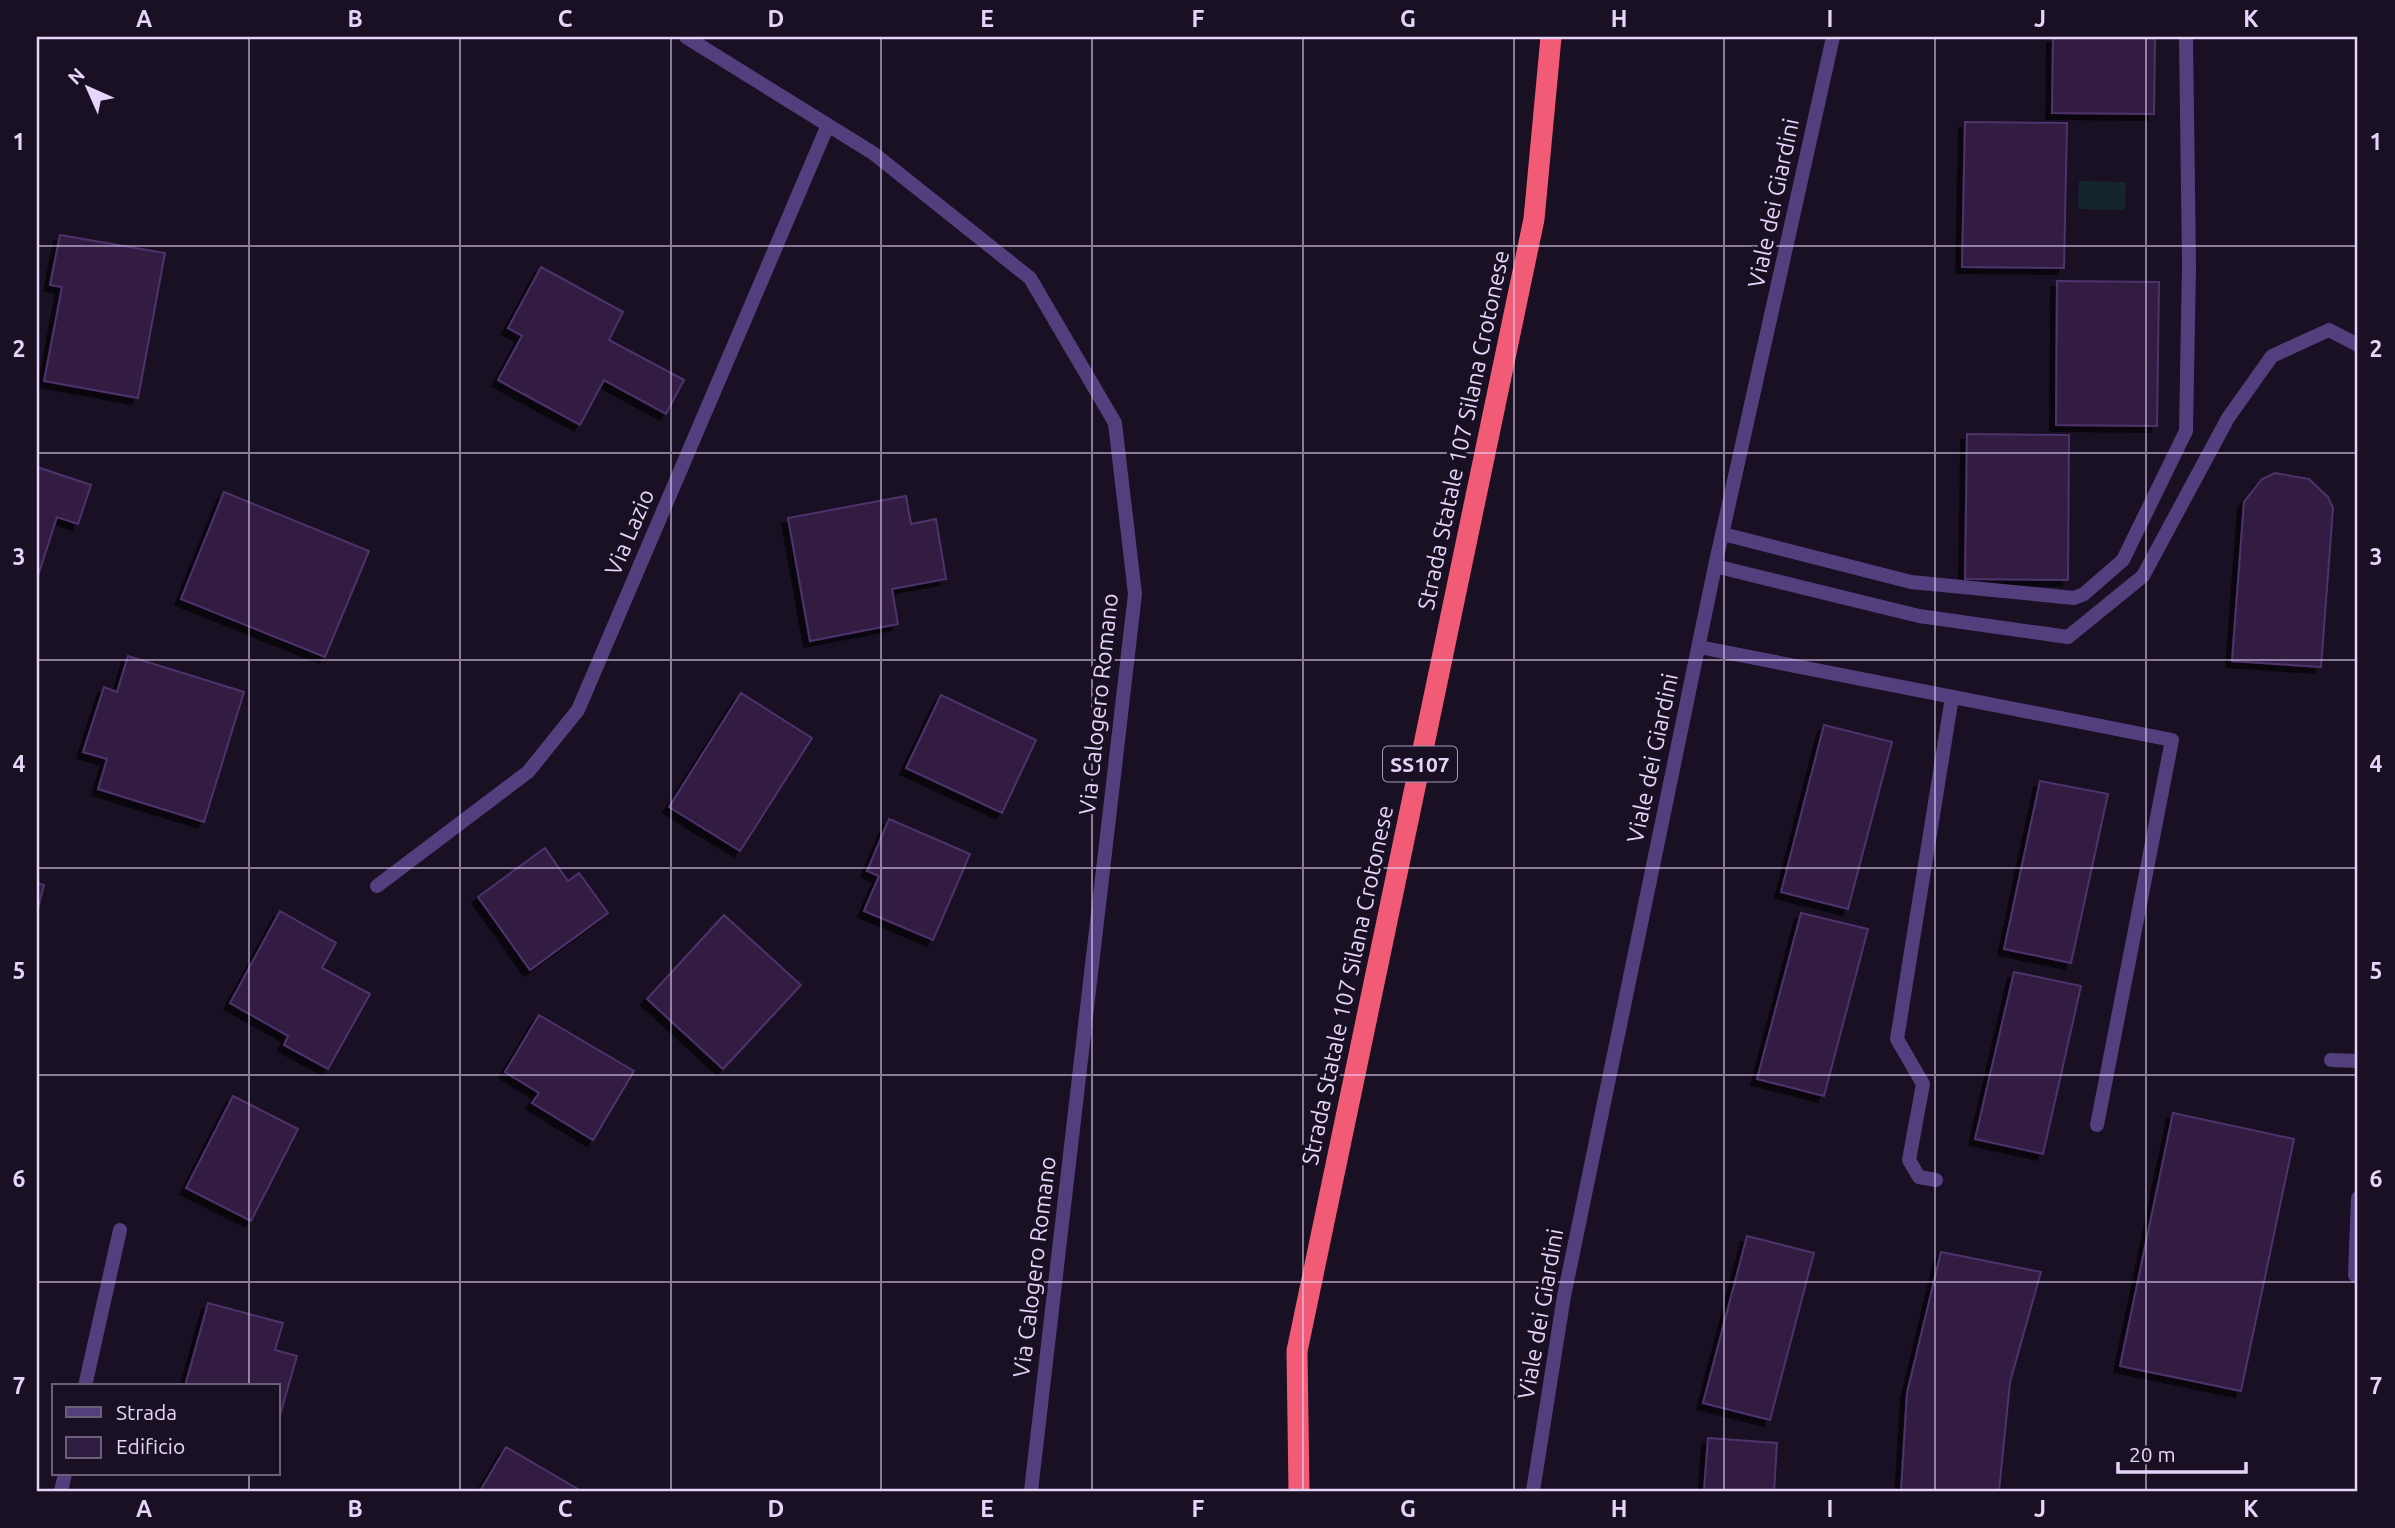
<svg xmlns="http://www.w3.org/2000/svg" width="2395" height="1528" font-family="Ubuntu,sans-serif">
<defs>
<filter id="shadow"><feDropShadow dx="-6" dy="6" stdDeviation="0" flood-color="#0009"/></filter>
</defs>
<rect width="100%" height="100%" fill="#191023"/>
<!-- green -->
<path fill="#14262c" d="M2079,181L2126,182L2125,210L2078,209Z"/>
<!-- building -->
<path fill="#301e42" stroke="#4e326c" stroke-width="2" filter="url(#shadow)" d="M2053,37H2155L2154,114L2052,113Z
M1965,122L2067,123L2064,268L1962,267Z
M60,235L165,253L138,398L44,381L62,287L50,285Z
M541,267L623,312L609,340L684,380L666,414L604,380L580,425L498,380L522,336L508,328Z
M2057,281L2159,282L2157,426L2056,425Z
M1967,434L2069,435L2068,580L1965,579Z
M37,467L91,485L78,524L57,517L37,579Z
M2275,473L2309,479L2328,497L2333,508L2321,667L2232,661L2244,502L2262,479Z
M224,492L369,551L325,657L181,599Z
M906,496L911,524L936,519L946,579L892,589L898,624L810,641L788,518Z
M128,656L244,692L204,822L98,789L107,759L83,752L104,687L117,692Z
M741,693L812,738L740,851L669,807Z
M941,695L1036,740L1002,813L906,768Z
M1824,725L1892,742L1848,909L1781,892Z
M2040,781L2108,794L2071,963L2004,949Z
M889,819L970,854L933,940L864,911L879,876L867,871Z
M545,848L568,881L579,873L608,913L530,970L478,897Z
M37,883L44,885L37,912Z
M280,911L336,943L322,968L370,994L328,1069L284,1045L288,1036L230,1003Z
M1801,913L1868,929L1824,1096L1757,1079Z
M724,915L801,985L723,1069L647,999Z
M2014,972L2081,986L2043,1154L1975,1139Z
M539,1015L634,1071L593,1140L532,1103L539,1093L505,1072Z
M233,1096L298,1129L251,1221L186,1188Z
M2173,1113L2294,1139L2241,1391L2120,1366Z
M1747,1236L1814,1253L1770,1420L1703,1403Z
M1941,1252L2041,1272L2010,1382L1999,1491H1901L1907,1393Z
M208,1303L283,1323L275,1350L297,1356L278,1422V1386H185Z
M1708,1438L1777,1443L1774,1491H1704Z
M506,1447L581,1491H480Z"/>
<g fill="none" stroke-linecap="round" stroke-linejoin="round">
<!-- lane -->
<path stroke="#543f7e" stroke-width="14" d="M1723,534L1911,582L2074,598L2084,594L2123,560L2186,431L2189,265L2186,37
M1699,647L2172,740L2097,1125
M2331,1060L2358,1061
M1936,1180L1919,1177L1909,1160L1923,1084L1897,1039L1952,697
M2355,1275L2358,1198"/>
<!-- street -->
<path stroke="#543f7e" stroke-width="14" d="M686,37L873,153L1030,278L1115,423L1135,594L1031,1491
M1715,566L1919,616L2068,637L2143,576L2228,418L2272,356L2329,330L2358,345
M377,886L528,772L578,710L828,125
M85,1386L120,1230
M61,1491L65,1474
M1533,1491L1564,1296L1715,566L1833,37"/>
<!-- highway -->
<path stroke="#f15b76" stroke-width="21" d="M1299,1491L1297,1351L1534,219L1551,37"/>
</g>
<!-- grid -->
<path fill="none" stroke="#e5d5fb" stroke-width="2" stroke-opacity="0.55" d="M249,37V1386M460,37V1491M671,37V1491M881,37V1491M1092,37V1491M1303,37V1491M1514,37V1491M1724,37V1491M1935,37V1491M2146,37V1491M37,246H2358M37,453H2358M37,660H2358M37,868H2358M37,1075H2358M37,1282H2358M249,1474V1491"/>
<g text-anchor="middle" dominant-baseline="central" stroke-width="7" stroke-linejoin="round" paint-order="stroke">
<!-- shield labels -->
<rect fill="#191023" stroke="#a89aba" stroke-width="2" x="1383" y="746.5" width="74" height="35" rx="5"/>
<g font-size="21" font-weight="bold" fill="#e5d5fb">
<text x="1420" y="764">SS107</text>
</g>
<!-- street labels -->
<g font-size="23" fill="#e5d5fb" stroke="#191023">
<text transform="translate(1773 203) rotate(-78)">Viale dei Giardini</text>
<text transform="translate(1463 430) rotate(-78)">Strada Statale 107 Silana Crotonese</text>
<text transform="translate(629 532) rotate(-67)">Via Lazio</text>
<text transform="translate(1098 704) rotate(-84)">Via Calogero Romano</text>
<text transform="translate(1652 758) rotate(-78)">Viale dei Giardini</text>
<text transform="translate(1347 985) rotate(-78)">Strada Statale 107 Silana Crotonese</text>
<text transform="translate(1034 1267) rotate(-83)">Via Calogero Romano</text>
<text transform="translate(1540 1314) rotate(-80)">Viale dei Giardini</text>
</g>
</g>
<!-- border -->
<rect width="2395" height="1528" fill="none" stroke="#191023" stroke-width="77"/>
<!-- legend -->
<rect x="52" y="1384" width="228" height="91" fill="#191023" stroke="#6b5f79" stroke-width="2"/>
<rect x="66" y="1407" width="35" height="10" fill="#543f7e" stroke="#6b5f79" stroke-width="2"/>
<text x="116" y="1420" font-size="21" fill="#e5d5fb">Strada</text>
<rect x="66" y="1437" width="35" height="21" fill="#301e42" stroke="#6b5f79" stroke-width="2"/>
<text x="116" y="1454" font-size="21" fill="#e5d5fb">Edificio</text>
<!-- north arrow -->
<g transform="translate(88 88) rotate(315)" stroke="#191023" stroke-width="5" paint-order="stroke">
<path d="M0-5L12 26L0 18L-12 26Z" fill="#e5d5fb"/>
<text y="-10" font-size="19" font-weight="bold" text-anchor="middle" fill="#e5d5fb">N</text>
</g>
<!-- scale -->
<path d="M2118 1462v10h128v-10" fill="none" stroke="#e5d5fb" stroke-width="3.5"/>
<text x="2129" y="1462" font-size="21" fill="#e5d5fb" stroke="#191023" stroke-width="5" paint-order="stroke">20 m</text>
<rect x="38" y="38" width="2318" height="1452" fill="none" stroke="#e5d5fb" stroke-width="2.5"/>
<g font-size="23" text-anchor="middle" font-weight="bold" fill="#e5d5fb">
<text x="144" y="27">A</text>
<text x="355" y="27">B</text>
<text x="565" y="27">C</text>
<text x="776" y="27">D</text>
<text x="987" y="27">E</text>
<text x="1198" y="27">F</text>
<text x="1408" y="27">G</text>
<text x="1619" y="27">H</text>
<text x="1830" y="27">I</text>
<text x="2040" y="27">J</text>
<text x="2251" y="27">K</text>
<text x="19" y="150">1</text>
<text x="2376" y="150">1</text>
<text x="19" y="357">2</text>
<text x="2376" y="357">2</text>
<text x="19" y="565">3</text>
<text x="2376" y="565">3</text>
<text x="19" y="772">4</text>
<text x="2376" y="772">4</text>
<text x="19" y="979">5</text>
<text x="2376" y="979">5</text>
<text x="19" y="1187">6</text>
<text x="2376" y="1187">6</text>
<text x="19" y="1394">7</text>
<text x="2376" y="1394">7</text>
<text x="144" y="1517">A</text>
<text x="355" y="1517">B</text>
<text x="565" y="1517">C</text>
<text x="776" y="1517">D</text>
<text x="987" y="1517">E</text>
<text x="1198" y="1517">F</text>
<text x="1408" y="1517">G</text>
<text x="1619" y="1517">H</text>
<text x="1830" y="1517">I</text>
<text x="2040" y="1517">J</text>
<text x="2251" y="1517">K</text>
</g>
</svg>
